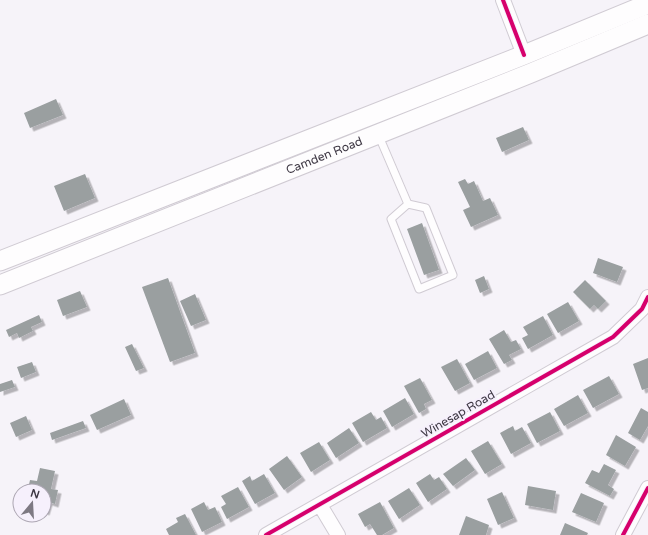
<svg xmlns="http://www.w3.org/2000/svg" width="648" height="535" font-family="'Varela Round',sans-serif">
<defs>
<filter id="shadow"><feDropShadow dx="3.5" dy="3.5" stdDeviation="0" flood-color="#0004"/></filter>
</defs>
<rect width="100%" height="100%" fill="#f6f3f9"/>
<!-- building -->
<path fill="#9a9fa0" filter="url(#shadow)" d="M56,99L63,115L30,128L24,113Z
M523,127L529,140L502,152L496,138Z
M85,174L95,198L64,211L54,186Z
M465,179L468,184L474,181L483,201L490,198L498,215L471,227L463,210L470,207L458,182Z
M422,223L439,270L424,275L407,229Z
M598,258L623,267L617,282L593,273Z
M484,276L489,289L480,293L475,280Z
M168,278L195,353L170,362L142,287Z
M585,280L606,301L598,309L594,305L590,309L573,292Z
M80,291L87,307L63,316L57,300Z
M195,294L206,320L191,326L180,301Z
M568,302L579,321L558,333L547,314Z
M39,315L42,322L31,327L33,331L19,338L17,333L9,337L6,330Z
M543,316L553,335L528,349L522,338L528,335L523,327Z
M504,330L511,342L516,340L521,349L509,355L512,360L504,364L489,339Z
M132,344L144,368L136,371L125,347Z
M488,351L497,368L474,380L465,364Z
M648,358V388L642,390L633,364Z
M457,359L470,383L455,391L441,367Z
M32,362L36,372L21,378L17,367Z
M609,376L619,394L593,408L583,390Z
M420,378L432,400L424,404L426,409L419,413L404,386Z
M12,380L15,387L0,392V384Z
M578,395L588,413L564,426L554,409Z
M405,398L414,414L392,427L383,411Z
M124,399L131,415L97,430L90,415Z
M641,408L648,412V426L640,440L628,433Z
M371,412L376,420L381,417L387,428L363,442L352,423Z
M550,412L560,431L537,443L527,424Z
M26,416L32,430L16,437L10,423Z
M83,421L86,428L52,440L50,433Z
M513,426L515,431L522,427L531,443L511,454L500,433Z
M349,428L359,443L336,458L327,443Z
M616,435L636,447L625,466L606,455Z
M488,441L502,464L485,474L471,451Z
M319,442L330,460L311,472L300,453Z
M287,456L302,477L284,490L269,469Z
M466,458L475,470L453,486L443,474Z
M604,464L616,470L608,485L614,489L610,496L585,483L592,470L599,473Z
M40,468L55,471L51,489L58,490L55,504L49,502L46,512L44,511V491H35L28,489L30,480L37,481Z
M264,474L275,493L255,504L242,481L250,476L252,481Z
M430,474L434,480L439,477L447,489L428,502L416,483Z
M528,486L556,491L553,510L525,505Z
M238,487L249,507L227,519L221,507L226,504L221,496Z
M409,488L420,505L399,519L388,501Z
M502,492L514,518L498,525L487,499Z
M581,493L604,503L596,522L572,512Z
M204,502L208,510L215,507L222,522L202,532L191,509Z
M380,502L394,528L382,535H377L370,524L365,527L358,514Z
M185,514L196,535H169L166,529L178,522L176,518Z
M466,516L489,525L486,535H459Z
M565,523L588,533L587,535H560Z"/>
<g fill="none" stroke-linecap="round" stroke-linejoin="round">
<!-- lane casing -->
<g stroke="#d0cbd3" stroke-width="9">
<path id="lane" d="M378,134L408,204L391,219L419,289L453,275L426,208L408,204"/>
</g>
<!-- street casing -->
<g stroke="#d0cbd3" stroke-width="16">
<path id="street" d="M503,0L524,55
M320,505L338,535
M266,535L613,337L642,309L648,297
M623,535L648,488"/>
</g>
<!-- secondary casing -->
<g stroke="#d0cbd3" stroke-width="21">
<g id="secondary">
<path d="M0,261L524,55L648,4"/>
<path id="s1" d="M0,285L531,73L648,24"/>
</g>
</g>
<!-- lane -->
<use href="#lane" stroke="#fefdfe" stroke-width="7"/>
<!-- street -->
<use href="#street" stroke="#fefdfe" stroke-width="14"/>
<!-- secondary -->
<use href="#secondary" stroke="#fefdfe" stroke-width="19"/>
<!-- cycleway casing -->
<g stroke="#f6f0fc" stroke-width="6">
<path id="cycleway" d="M503,0L524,55
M266,535L613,337L642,309L648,297
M623,535L648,488"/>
</g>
<!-- cycleway -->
<use href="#cycleway" stroke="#d6006c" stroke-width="4"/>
</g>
<g text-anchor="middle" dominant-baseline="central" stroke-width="4" stroke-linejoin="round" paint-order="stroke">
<!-- street labels -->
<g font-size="12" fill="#3e3844" stroke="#f6f0fc">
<text stroke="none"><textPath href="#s1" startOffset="349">Camden Road</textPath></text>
<text transform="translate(458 414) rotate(-30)">Winesap Road</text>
</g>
</g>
<!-- north arrow -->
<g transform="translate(32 503) rotate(18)"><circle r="19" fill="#f6f0fc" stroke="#aca6b2"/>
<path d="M0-3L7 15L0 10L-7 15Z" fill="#7e7983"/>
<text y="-6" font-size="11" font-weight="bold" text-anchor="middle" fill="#3e3844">N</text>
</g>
</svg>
